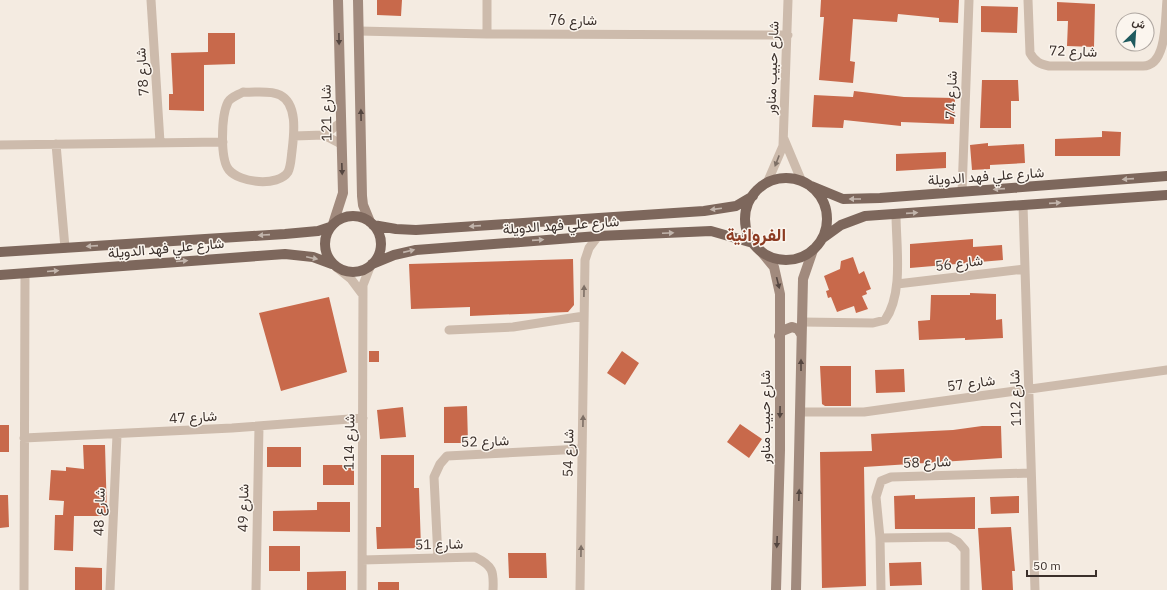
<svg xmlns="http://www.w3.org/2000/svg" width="1167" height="590" font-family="'IBM Plex Sans',Vazirmatn,sans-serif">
<rect width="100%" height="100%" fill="#f4ebe1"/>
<!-- building -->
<path fill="#c8694b" d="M377,0H402L401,16L377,15Z
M821,0H959L958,23L939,22V18L898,14L897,22L853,19L850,61L855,62L853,83L819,80L824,17H820Z
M1057,2L1095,4L1094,47L1067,46L1068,21H1057Z
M981,6L1018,7L1017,33L981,32Z
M208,33H235V64L204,65V111L169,110V94H173L171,53L208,52Z
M982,80H1018L1019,101H1011V128H980Z
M854,91L904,97L955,98L954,124L901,122V126L844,120L843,128L812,127L814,95L853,97Z
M1102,131L1121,132L1120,156H1055V139L1102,137Z
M988,143V146L1024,144L1025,163L990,165V169L972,170L970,145Z
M946,152V168L896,171V154Z
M973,239V247L1002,245L1003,260L910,268V244Z
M853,257L859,274L864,271L871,289L866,291L867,294L862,296L868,309L856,313L854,306L837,312L831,297L828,298L826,291L829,290L824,276L840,269L841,261Z
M573,259L574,305L568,312L470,316V307L411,309L409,264Z
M970,293L996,294V320L1002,319L1003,338L965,340V338L919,340L918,321L930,320L931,295H970Z
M329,297L347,372L281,391L259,313Z
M369,351H379V362H369Z
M622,351L639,363L625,385L607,373Z
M820,366H851V406H825L822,404Z
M904,369L905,392L876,393L875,370Z
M467,406L468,443H444V407Z
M403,407L406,437L380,439L377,410Z
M740,424L762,439L749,458L727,442Z
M0,425H9V452H0Z
M982,426H1001L1002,458L864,467L866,586L822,588L820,452L872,451L871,434L953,430Z
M83,445H105L107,516H74L73,551L54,550L55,515H63L64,501L49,500L51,470L66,471V467L84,469Z
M267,447H301V467H267Z
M381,455H414V488H419L421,548L377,549L376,527H381Z
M323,465H354V485H323Z
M0,495H8L9,527L0,528Z
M915,495V499L975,497V529H895L894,496Z
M1019,496V513L991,514L990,497Z
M317,502H350V532L273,531V511L317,510Z
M1011,527L1015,571H1012L1013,590H982L978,528Z
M269,546H300V571H269Z
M508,553H546L547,578H509Z
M921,562L922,585L890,586L889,563Z
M75,567L102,568V590H75Z
M346,571V590H307V572Z
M378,582H399V590H378Z"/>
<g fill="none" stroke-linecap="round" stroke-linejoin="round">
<!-- street -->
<path stroke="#cdbbac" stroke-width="9" d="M151,0L160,142
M1028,0L1030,53C1035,62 1040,64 1049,66H1143C1167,66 1165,20 1167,0
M359,31L487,34L788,35
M487,34V0
M243,92C254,93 270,90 280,95C298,104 294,134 292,151C291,158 291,166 288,172C278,187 240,183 229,170C220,159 221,116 228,102C231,97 238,95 243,92Z
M324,135L340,123
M294,136L324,135L341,144
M784,139L802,182
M56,144L65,248
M0,145L223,142
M767,183L783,146L788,0
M962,192L969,0
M1023,205L1035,590
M336,267L351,279L363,295
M897,284L1025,269
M802,322L873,323L885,320C904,293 896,246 896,214
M449,330L513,327L584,316
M801,412H864L1167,370
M24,438L232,428L363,418
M880,538L949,537L958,542L965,550V590
M438,558L434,477L440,464L447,456L582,449
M362,560L475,557C493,566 494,571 493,590
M24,590L25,274
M110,590L117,435
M256,590L259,426
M362,590L363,285L370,267
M580,590L585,260L589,248L598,236
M881,590L880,538L876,497L881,481L891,477L1031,473"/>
<!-- secondary -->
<path stroke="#a18a7d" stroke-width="10" d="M358,0L362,196L363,205L370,222
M333,224L343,193L338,0
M759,249L774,267L780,294V450L776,590
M779,336L782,331L792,327L798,329L801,334
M796,590L803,279L813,250"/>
<!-- primary -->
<path stroke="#7d675c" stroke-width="10" d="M745 219a41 41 0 1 1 82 0a41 41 0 1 1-82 0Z
M809,185L843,199L880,198L1167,176
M325 244a28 28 0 1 1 56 0a28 28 0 1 1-56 0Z
M373,225L396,229L416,230L704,211L736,206L753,196
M823,238L841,225L865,216L1167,195
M0,252L285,234L318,231L330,227
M372,264L394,255L416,250L598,236L711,231L753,243
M0,275L285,254L313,257L332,264"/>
</g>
<!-- one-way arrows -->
<defs><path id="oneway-solid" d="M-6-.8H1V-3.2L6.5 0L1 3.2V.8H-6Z"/></defs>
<g fill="#544640">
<use href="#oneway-solid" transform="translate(339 39) rotate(89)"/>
<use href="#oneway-solid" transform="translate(361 115) rotate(-91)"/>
<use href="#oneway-solid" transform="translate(342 169) rotate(88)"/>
<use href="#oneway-solid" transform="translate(778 283) rotate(76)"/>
<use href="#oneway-solid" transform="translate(801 365) rotate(-90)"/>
<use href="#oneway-solid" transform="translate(780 412) rotate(91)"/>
<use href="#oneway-solid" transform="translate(799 495) rotate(-88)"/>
<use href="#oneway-solid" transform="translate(777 542) rotate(92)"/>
</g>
<g fill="#7d6f65">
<use href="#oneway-solid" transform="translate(777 161) rotate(111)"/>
<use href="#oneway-solid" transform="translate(584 291) rotate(-89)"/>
<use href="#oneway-solid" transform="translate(583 421) rotate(-89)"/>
<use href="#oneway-solid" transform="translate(581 551) rotate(-89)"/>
</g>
<g fill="#c2b5ac">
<use href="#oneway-solid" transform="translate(1128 179) rotate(176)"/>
<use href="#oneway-solid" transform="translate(999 189) rotate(176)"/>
<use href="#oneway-solid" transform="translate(855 199) rotate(180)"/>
<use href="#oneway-solid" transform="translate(1055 203) rotate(-4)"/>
<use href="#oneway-solid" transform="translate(716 209) rotate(173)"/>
<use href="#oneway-solid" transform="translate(912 213) rotate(-4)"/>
<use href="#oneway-solid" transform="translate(475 226) rotate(176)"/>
<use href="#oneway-solid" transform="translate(668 233) rotate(-3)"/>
<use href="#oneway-solid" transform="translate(264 235) rotate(176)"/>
<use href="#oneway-solid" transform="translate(538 240) rotate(-4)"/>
<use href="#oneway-solid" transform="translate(92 246) rotate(176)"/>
<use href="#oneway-solid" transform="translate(409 251) rotate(-13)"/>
<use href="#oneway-solid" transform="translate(312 258) rotate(12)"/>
<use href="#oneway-solid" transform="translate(182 261) rotate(-5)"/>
<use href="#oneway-solid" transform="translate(53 271) rotate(-5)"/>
</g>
<g text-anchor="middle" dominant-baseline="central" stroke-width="3" stroke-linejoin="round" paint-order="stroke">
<!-- street labels -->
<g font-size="14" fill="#3b302b" stroke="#fbf5ee">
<text x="573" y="20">شارع 76</text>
<text transform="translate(1073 51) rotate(2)">شارع 72</text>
<text transform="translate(772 68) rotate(-88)">شارع حبيب مناور</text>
<text transform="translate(142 72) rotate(-94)">شارع 78</text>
<text transform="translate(951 95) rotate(-88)">شارع 74</text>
<text transform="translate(326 113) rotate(-91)">شارع 121</text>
<text transform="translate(986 176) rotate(-4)">شارع علي فهد الدويلة</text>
<text transform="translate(561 225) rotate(-4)">شارع علي فهد الدويلة</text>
<text transform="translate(166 248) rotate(-5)">شارع علي فهد الدويلة</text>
<text transform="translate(959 263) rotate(-7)">شارع 56</text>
<text transform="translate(971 383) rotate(-8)">شارع 57</text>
<text transform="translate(1015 398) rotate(-92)">شارع 112</text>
<text transform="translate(193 417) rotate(-3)">شارع 47</text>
<text transform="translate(765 417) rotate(-90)">شارع حبيب مناور</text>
<text transform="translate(485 441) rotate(-2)">شارع 52</text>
<text transform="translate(349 442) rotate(-89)">شارع 114</text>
<text transform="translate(568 453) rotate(-89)">شارع 54</text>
<text transform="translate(927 462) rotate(-2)">شارع 58</text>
<text transform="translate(243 508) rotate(-89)">شارع 49</text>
<text transform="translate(99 512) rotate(-88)">شارع 48</text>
<text transform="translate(439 544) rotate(-1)">شارع 51</text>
</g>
<!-- district labels -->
<g font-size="18" font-weight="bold" fill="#8c3b22" stroke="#fbf5ee">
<text x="756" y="234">الفروانية</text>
</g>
</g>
<!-- north arrow -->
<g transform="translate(1135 32) rotate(25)"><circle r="19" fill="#fbf5ee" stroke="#aea6a0"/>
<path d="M0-3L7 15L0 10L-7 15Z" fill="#1f5a5e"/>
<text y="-6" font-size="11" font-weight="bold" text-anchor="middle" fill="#3b302b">ش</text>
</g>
<!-- scale -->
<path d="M1027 570v6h69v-6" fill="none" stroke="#3b302b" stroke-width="2"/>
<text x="1033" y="570" font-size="12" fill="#3b302b" stroke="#fbf5ee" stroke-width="3" paint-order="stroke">50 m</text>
</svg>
